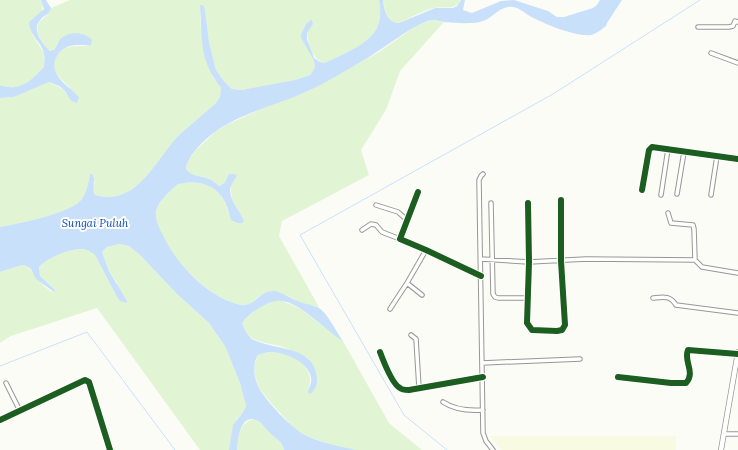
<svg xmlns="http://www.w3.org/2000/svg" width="738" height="450" font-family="Lora,serif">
<rect width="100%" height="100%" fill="#fcfcf7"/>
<!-- farmland -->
<path fill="#f8fae2" d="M489,436H676V450H502Z"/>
<!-- green -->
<path fill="#e1f5d5" d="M0,0H41C46,13 38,14 30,22L32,34L44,53V67C30,81 22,92 0,85Z
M70,0H379C380,7 381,15 379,22C375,43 342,54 325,63C309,60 308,38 306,24L301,34V38L314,61L315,67L314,71L310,75L295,80L268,86L242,90L232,89L224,81L216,70L209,42L205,10L204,6L200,7L201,30L213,77L221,88L220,97L216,103C204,114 191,124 179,135C155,160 137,207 95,195L93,189L95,182L90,174C88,184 87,192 81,200C71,213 17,224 0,227V98L14,97L49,82L63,89L68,97L74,103L70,88L57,75L53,68C57,46 67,46 87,46L90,38L81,34L58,42L54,50L51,51C46,49 43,45 41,40C30,19 47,21 51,8Z
M383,0H460V1C453,12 445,5 434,8C422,11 410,18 399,23C386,23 385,10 383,0Z
M432,20L444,22L400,71L386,110L361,150L369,175L282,221L279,236L319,307C313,306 305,304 299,302C294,300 290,296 285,295C280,293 269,293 264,294C253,297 254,308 237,304C207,297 157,248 156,216C155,204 170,191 178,184C204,179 222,187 229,214L243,218C236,209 229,196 231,185L227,178L225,182L220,186C216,184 213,180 209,179C200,175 192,177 186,169L187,162L195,151L214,133L226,125L268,106L307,92L379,52L416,26Z
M119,244L129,246L140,255L177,294L209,323L225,346L240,383L246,406L243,412L237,419L229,450H200L97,308L11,336L0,343V272L22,265C32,267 35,277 41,283C44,287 49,289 52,292L55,290L40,276L39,267C47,258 71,248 83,249C88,250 91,252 95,255L117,297V283L109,271L102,252L107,247Z
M273,301H282L292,305L302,310L343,341L389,423L422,450H358L335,446L307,436L295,429L271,403L259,388L255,376L254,367L258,355C262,354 266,352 270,352C290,352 318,367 308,389L315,390L309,359C301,355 292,350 283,347C267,342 247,344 242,323C250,312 261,307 273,301Z
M254,419C262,423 283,441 284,450H237C239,437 238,423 254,419Z"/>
<!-- water -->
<path fill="#c9e0fa" d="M41,0H46L51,8C50,13 47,14 43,17C41,19 38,23 37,25C35,34 44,46 50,51L54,50C56,47 57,44 59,41C66,31 84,31 92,40L91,45C84,46 77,44 70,46C63,48 59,52 56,58C48,75 69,86 79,97L77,103C68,102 68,93 62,88C58,85 54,84 49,82L14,97L0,98V85C21,92 30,81 44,67C44,63 45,58 44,54C42,42 30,37 29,22L44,9Z
M379,0H383C384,10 387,23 399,23L435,8H453L457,6L461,0H465L463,10L472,13L501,1L514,0L548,11L557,17H564L593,8L597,5L600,0H622L607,23L606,26C602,29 596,34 591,35C575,37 542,23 528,15C522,11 516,6 509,7C497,8 491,20 480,22C473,24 452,23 444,22C440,21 436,20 432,20C415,23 382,50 364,60C345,71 326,83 306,92C277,105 241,113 215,132C204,140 187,156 186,169C192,177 200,175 209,179C213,180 216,184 220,186L225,182L229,174H234L237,175C235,180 230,185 230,190C230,201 240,211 244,221L242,223H238L231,220C229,214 228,208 225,202C215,183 197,180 178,184C170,191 155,204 156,215C156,222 160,230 163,235C176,264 206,295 237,304C255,309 257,292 272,291C274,290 278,292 281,293C287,295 293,300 300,302C305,304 312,305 317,307C326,310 337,333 343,341C326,331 300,302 281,301C274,300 269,303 263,306C255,310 247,316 242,323C244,329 247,335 252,339C273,351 314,344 317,378C317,385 316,390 310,394L308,392C308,389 310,386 311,383C314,364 285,352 270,352C266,352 262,354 258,355C252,365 254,378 259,388C267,402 292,429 307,436C323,443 340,447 358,450H284C283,443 276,438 270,433C266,429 260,420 253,419C239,418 238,441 237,450H229L233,425L243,412L246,406L240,383L225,346L209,323L177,294L140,255L129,246L119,244L107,247L102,252L109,271L127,301L126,303L120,301L117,297L95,255C91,252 88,250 83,249C71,248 47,258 39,267L40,276L55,290L54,292L36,279L31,269L26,266L22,265L0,272V227C17,224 71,213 81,200C87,192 88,184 90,174H92C97,180 91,188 95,195C137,207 155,160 179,135C191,124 204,114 216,103L220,97L221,88C204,65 202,52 201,24C201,18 200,11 200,5L204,6L205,10L209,42L216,70L224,81L232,89L242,90L295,80L310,75L313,71L315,67L314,61L301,38V34L306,24L311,20H312L313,24L307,33V39L314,58L320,62L325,63C342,54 375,43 379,22C381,15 380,7 379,0Z"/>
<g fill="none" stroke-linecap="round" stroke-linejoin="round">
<!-- stream -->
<path stroke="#c9e0fa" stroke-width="1" d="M0,366L87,332L175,450
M447,450L404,415L300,235L553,94L700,0"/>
<!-- minor casing -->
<g stroke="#979795" stroke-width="5.5">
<path id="minor" d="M698,27H729L733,26L735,21L738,22
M711,53L738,63
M483,174L481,176L479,180L483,433L486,441L493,450
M642,190L649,150L652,147L738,159
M418,192L400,239L426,250L481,276
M677,194L684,152
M661,195L668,149
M711,195L717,156
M491,203L493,294L495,297L498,298H529
M528,203L529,262L527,323L532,330L557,331L562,330L565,325L561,261V200
M376,205L398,212L407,220
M668,213L671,223L693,225L694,229L695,260
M362,230L371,224L376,225L382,232L400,239
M481,259L529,262L586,259L695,260L702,267L738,273
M422,295L407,283L426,250
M653,298C663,297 670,295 676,305L738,313
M390,309L407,283
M411,335L416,339L419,388
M380,352C383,360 392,384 400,388C402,390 406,390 409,390L483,377
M482,363L580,359
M618,377L671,383H686C696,372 683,361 688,350L738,354
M6,383L20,411
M443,402C455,410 469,411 483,410
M0,420L85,380L89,382L110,450
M724,434H738"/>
</g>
<!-- tertiary casing -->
<g stroke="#979795" stroke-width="6">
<path id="tertiary" d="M721,450L738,352"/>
</g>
<!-- minor -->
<use href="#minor" stroke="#fffffe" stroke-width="3.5"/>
<!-- tertiary -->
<use href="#tertiary" stroke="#fffffe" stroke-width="4.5"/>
<!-- cycleway casing -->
<g stroke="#fff" stroke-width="8">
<path id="cycleway" d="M642,190L649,150L652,147L738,159
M418,192L400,239L426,250L481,276
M528,203L529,262L527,323L532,330L557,331L562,330L565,325L561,261V200
M380,352C383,360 392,384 400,388C402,390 406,390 409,390L483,377
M618,377L671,383H686C696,372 683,361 688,350L738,354
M0,420L85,380L89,382L110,450"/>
</g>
<!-- cycleway -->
<use href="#cycleway" stroke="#1b5e20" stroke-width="6"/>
</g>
<g text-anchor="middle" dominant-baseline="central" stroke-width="4" stroke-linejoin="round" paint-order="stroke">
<!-- water labels -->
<g font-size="11" font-style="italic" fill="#0b4cb1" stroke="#fff">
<text x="95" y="223">Sungai Puluh</text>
</g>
</g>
</svg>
